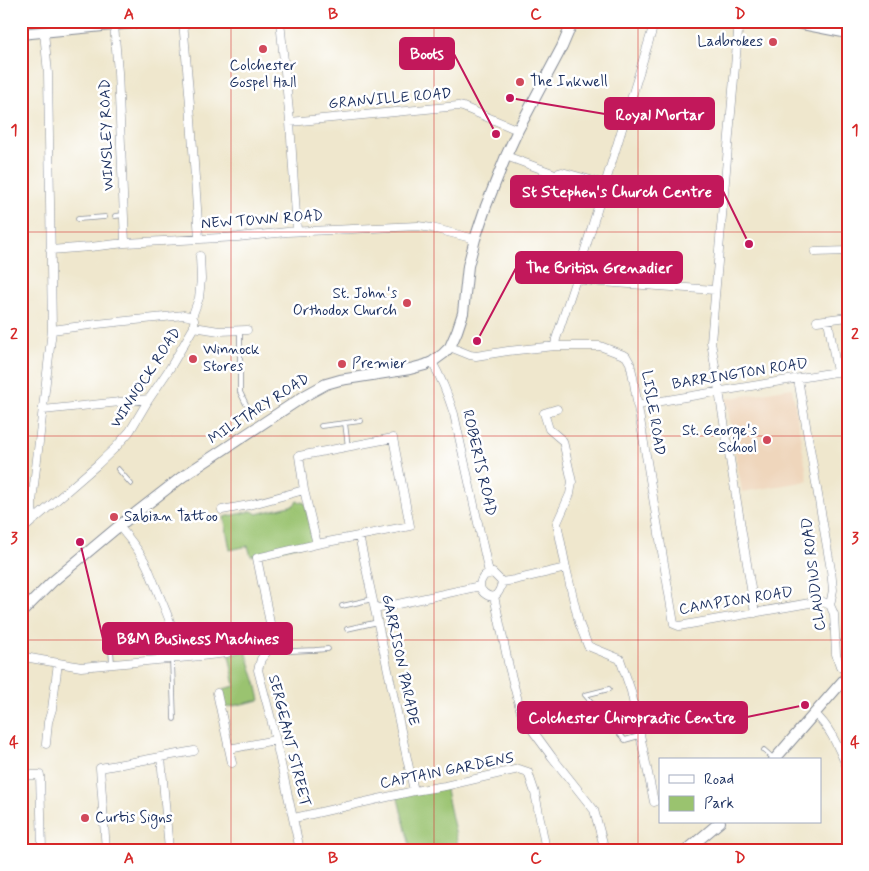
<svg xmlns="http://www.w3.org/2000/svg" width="869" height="871" font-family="Mynerve,sans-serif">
<rect width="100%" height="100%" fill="#fff"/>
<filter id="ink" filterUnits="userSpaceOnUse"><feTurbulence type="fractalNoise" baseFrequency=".02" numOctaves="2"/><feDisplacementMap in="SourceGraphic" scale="10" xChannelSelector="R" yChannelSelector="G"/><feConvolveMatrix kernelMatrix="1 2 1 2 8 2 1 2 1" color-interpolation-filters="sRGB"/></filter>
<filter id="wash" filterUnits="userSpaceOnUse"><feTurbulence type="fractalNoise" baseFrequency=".0096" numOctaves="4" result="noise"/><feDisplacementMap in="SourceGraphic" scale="20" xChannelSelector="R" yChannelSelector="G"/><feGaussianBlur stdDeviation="1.12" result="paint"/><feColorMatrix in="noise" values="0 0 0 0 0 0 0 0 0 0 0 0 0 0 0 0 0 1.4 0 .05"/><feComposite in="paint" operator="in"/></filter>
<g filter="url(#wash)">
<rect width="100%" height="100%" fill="#efe7cd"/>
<!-- built -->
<path fill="#efd6bc" d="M792,388L808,481L742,492L726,399Z"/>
<!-- green -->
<path fill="#9ac36f" stroke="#5a7966" d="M297,501L305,503L312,539L309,543L251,556L248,546L230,550L224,517L252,511L257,514L294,505Z
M246,651L256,683L260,700L224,708L222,698L224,697L223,689L235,686L229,655Z
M445,786L459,850H411L397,795Z"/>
</g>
<g filter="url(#ink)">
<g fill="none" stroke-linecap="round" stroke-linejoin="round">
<!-- lane casing -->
<g stroke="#858b96" stroke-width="5.5">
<path id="lane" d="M24,21L25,32
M115,216L124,215
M78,219L105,217
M240,330V392L246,404
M345,423L348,447
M321,426L361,421
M118,469L131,484
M342,606L373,599
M347,629L378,622
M104,631L111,649L112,664
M274,643L290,651L315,650L328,649
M172,659L174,719
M609,689L585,695L625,740L639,736
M764,750L774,759"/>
</g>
<!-- street casing -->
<g stroke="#858b96" stroke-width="9">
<path id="street" d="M183,21L190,104L199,238
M280,21L290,122L297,231
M739,21L711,342L755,613
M114,25L118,72L125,243
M290,122L458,106L463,107L518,130
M506,156L555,174L562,172L605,184
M50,250L90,247L125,243L238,237L287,232L418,226L432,228L475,239
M815,252L848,251
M576,279L601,282L715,290
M828,320L837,372
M817,321L848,317
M194,327L219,331L247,330
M52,330L97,324L184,315L192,317
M555,346L556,339L576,279L655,21
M450,347L470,355L476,356L508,351L555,346H600L626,356L630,363L633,377L674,624L679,626L821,601L830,605
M432,362C442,379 448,395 454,414L489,573
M798,379L831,570L833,590L830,605L834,614L836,654L840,666L848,674
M637,405L848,370
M557,409L544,413L549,429L563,441L572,482L570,494L557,523L566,568
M43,410L149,399
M222,510L249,505L304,490
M34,520L32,509V502L52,330L48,73L44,32
M119,526C127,536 136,546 142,557C148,565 151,576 155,585C164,607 177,634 179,658
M21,531L97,465L116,447L130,431L149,399L170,368L194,327V320L192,317L199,298L201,279L200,256
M359,536L414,791
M493,573L502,582C500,592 495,602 484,593C482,591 480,589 480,586C480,582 482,578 485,575Z
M502,582L514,580L566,568L579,623L588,646L620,659L631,691L654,802
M494,596L509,667L522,716L552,757L594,810L605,850
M375,609L480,586
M21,655L30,658L81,667L201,656L227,653
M217,693L232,763
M815,714C831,728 839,750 848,769
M46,744L48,722L52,709L58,663
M229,749L275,740
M161,757L169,850
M21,775H40L42,850
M294,818L414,791L445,786L519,769L528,772L535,793L546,850
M106,850L100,768L194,751
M300,850L271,719L258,670L261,659L274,643L257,558L317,544L410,526L393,438L299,456L304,490L317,544"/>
</g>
<!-- secondary casing -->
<g stroke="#858b96" stroke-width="12">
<path id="secondary" d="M787,21L848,33
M21,34L154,21
M21,613L52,582L119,526L182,477L306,395L326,384L340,380L410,369L425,365L432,362L443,354L450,347L457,331L463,313L468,266L475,239L486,206L506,156L518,130L562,47L573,21
M774,760L848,675
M687,850L720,822"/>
</g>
<!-- lane -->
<use href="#lane" stroke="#fff" stroke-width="4"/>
<!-- street -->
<use href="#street" stroke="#fff" stroke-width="8"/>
<!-- secondary -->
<use href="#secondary" stroke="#fff" stroke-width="10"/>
</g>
</g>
<!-- grid -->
<path fill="none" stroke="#d62828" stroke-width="1" stroke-opacity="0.55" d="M231,21V850M434,21V850M638,21V850M21,232H848M21,436H848M21,640H848"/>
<!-- markers -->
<g fill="#d1495b" stroke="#fff" stroke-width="2">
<circle cx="773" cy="42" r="5"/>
<circle cx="263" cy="49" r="5"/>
<circle cx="520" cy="82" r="5"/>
<circle cx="407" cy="303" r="5"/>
<circle cx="193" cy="359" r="5"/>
<circle cx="342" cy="364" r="5"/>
<circle cx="767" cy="440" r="5"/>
<circle cx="114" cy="517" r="5"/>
<circle cx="85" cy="818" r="5"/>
</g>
<g text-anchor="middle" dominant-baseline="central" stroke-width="5" stroke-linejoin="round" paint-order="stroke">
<!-- poi labels -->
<g font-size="15" fill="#1b2f5e" stroke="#fff" text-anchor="start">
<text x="763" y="42" text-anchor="end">Ladbrokes</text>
<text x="263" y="66" text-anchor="middle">Colchester<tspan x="263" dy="17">Gospel Hall</tspan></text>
<text x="530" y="82">The Inkwell</text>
<text x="397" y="294" text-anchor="end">St. John's<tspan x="397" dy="17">Orthodox Church</tspan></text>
<text x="203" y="350">Winnock<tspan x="203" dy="17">Stores</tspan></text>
<text x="352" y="364">Premier</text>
<text x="757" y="431" text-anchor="end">St. George's<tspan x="757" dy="17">School</tspan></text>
<text x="124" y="517">Sabian Tattoo</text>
<text x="95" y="818">Curtis Signs</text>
</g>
<!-- street labels -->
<g font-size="15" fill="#1b2f5e" stroke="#fff">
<text transform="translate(390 99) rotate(-5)">GRANVILLE ROAD</text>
<text transform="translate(107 135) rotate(-92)">WINSLEY ROAD</text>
<text transform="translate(262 220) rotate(-4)">NEW TOWN ROAD</text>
<text transform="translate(740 374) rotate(-9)">BARRINGTON ROAD</text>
<text transform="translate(146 378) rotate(-57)">WINNOCK ROAD</text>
<text transform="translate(259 409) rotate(-33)">MILITARY ROAD</text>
<text transform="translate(653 413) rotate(81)">LISLE ROAD</text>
<text transform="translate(479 463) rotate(77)">ROBERTS ROAD</text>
<text transform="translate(814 574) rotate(-97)">CLAUDIUS ROAD</text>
<text transform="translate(736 601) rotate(-9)">CAMPION ROAD</text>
<text transform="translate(400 660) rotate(78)">GARRISON PARADE</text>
<text transform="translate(289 741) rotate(76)">SERGEANT STREET</text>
<text transform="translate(447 771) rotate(-11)">CAPTAIN GARDENS</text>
</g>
</g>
<!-- callouts -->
<path fill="none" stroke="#c2185b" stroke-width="2" d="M496 134L454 54M510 98L605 114M749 244L723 191M477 341L516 268M80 542L103 639M805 705L747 717"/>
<g fill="#c2185b" stroke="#fff" stroke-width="2">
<circle cx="496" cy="134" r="5"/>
<circle cx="510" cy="98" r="5"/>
<circle cx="749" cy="244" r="5"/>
<circle cx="477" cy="341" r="5"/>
<circle cx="80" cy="542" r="5"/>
<circle cx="805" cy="705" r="5"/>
</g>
<g fill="#c2185b" stroke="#c2185b" stroke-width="2">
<rect x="400" y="38" width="54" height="31" rx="5"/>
<rect x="605" y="98" width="109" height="31" rx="5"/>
<rect x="511" y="176" width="212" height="31" rx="5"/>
<rect x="516" y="252" width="166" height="31" rx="5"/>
<rect x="103" y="623" width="189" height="31" rx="5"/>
<rect x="518" y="702" width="229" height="31" rx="5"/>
</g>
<g font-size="16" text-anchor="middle" font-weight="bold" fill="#fff">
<text x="427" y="59">Boots</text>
<text x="660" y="120">Royal Mortar</text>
<text x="617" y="197">St Stephen's Church Centre</text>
<text x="599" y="273">The British Grenadier</text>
<text x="198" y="644">B&amp;M Business Machines</text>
<text x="632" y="723">Colchester Chiropractic Centre</text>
</g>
<!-- margin -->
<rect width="869" height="871" fill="none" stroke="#fff" stroke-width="55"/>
<!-- legend -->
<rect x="659" y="758" width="162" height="65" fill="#ffffff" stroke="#a4acbf"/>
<rect x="669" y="775" width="25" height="8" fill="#ffffff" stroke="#a4acbf"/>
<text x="704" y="784" font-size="15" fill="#1b2f5e">Road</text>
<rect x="669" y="796" width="25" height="15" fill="#9ac36f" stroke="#a4acbf"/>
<text x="704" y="808" font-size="15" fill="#1b2f5e">Park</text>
<rect x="28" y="28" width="814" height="816" fill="none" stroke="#d62828" stroke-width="2"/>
<g font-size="16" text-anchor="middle" font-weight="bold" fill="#d62828">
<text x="129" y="19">A</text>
<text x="333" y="19">B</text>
<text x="536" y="19">C</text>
<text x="740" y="19">D</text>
<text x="14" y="135">1</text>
<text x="855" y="135">1</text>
<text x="14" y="339">2</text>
<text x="855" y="339">2</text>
<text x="14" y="543">3</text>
<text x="855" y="543">3</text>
<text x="14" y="747">4</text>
<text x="855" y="747">4</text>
<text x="129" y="863">A</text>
<text x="333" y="863">B</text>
<text x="536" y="863">C</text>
<text x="740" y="863">D</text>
</g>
</svg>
